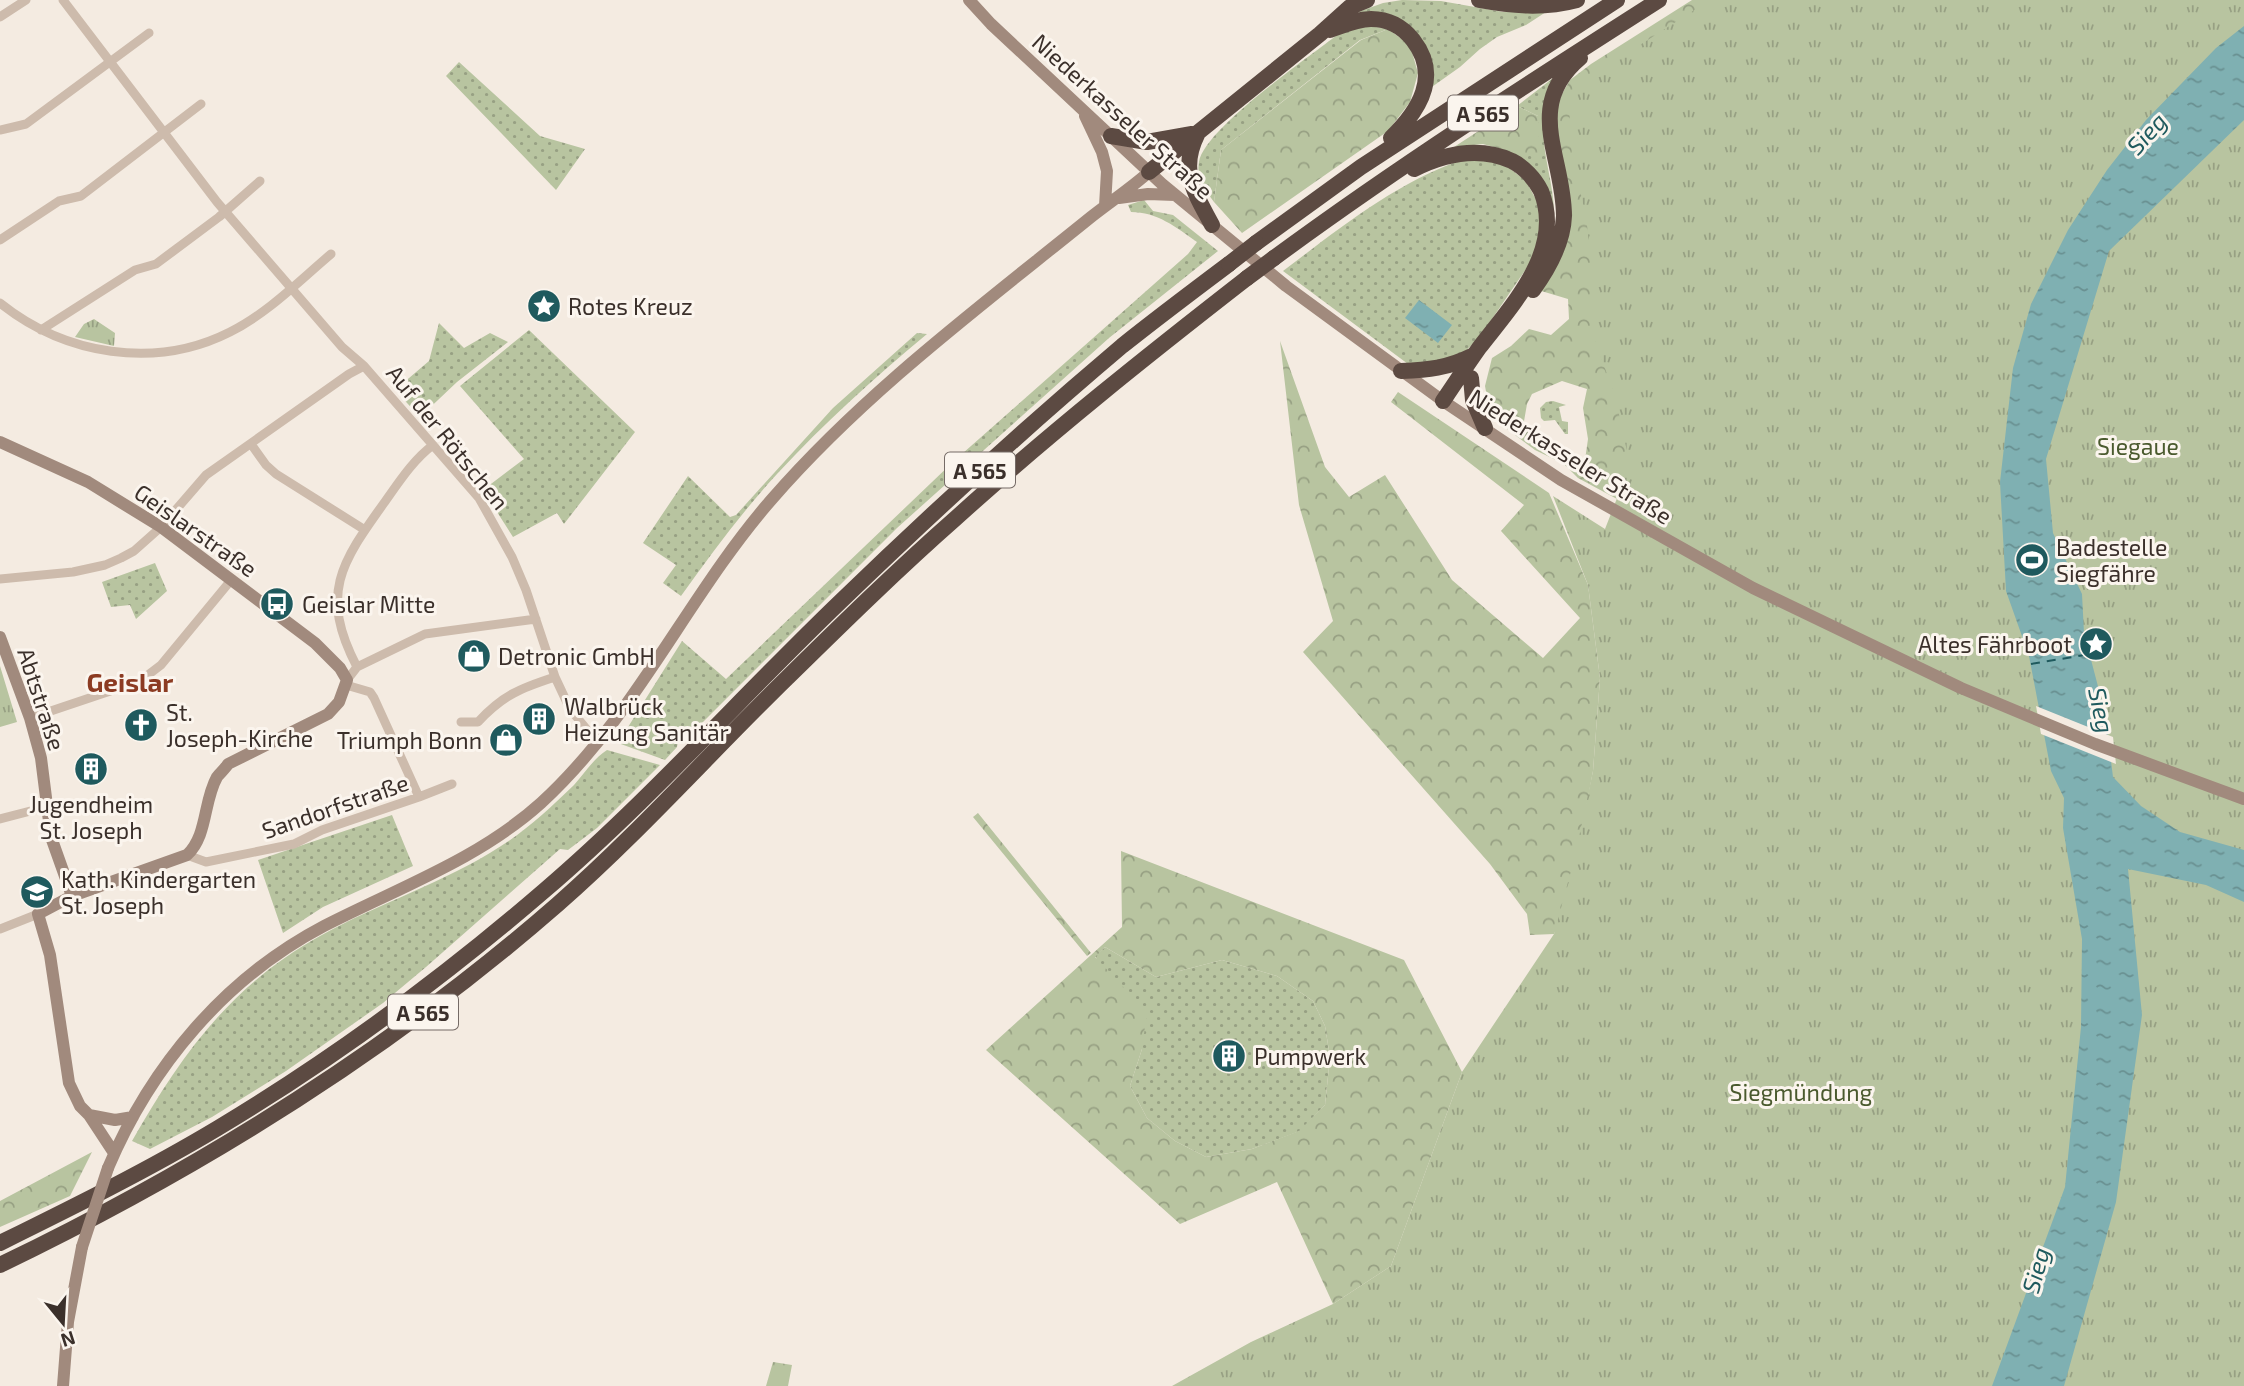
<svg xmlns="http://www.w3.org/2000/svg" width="2244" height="1386" font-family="'Exo 2',sans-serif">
<defs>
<pattern id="grass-dots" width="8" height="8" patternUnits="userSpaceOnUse" patternTransform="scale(1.75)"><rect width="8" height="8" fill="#b8c4a0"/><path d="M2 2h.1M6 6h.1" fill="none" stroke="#97a083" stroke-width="1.8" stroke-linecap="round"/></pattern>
<pattern id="forest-crowns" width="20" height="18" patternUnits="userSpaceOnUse" patternTransform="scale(1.75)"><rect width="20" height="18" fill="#b8c4a0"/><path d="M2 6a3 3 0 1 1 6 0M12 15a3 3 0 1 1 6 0" fill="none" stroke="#97a083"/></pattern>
<pattern id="park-tufts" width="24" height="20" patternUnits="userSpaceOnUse" patternTransform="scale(1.75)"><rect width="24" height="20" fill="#b8c4a0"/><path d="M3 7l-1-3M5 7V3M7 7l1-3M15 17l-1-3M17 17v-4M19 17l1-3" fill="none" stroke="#97a083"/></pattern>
<pattern id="water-ripples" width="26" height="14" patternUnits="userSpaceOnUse" patternTransform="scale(1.75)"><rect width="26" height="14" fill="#7fb0b2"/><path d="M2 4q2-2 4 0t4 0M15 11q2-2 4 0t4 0" fill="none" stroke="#699091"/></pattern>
</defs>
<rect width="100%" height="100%" fill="#f4ebe1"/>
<!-- grass -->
<path fill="url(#grass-dots)" d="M1402,0L1441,1L1503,12H1546L1526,25L1497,37L1480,49L1460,67L1429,89L1418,40L1358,12L1383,3Z
M1370,26L1388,29L1360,40L1221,150L1214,202C1205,190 1196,178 1199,162C1204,129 1308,58 1337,35L1351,28Z
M459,62L540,136L585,149L556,190L446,76Z
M1557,75C1553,89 1545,104 1544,118C1540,150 1554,181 1554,213L1504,150L1538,116L1517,106Z
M1461,160H1483L1504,164L1526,181L1540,207L1539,246L1528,266L1481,335L1462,355L1448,362L1408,364L1283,271C1340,228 1394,184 1461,160Z
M1144,200L1153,211L1173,215L1218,251L1109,338L897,528L690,735L678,741L677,747L665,760L618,743L682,641L726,679L954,461L1188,254L1197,242C1176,227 1157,212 1131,212L1128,205Z
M439,323L464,348L490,333L508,342L457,382L420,417L395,390L429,361Z
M529,330L635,432L564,524L557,513L513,537L483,490L524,459L460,386Z
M917,333L927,334C874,378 824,423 777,474C742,512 711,554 681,596L663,583L676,565L643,543L688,476L730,517L736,515L833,408Z
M1553,401L1566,405L1559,407L1562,421L1568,422V434H1565L1555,420L1544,421L1541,418L1540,408L1546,402Z
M155,563L167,591L136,619L130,605L111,607L102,582Z
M607,750L660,765L597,828L568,850L560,849L426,967L383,1003L286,1071L212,1117L150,1149L132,1141C181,1055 231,985 320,936C379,903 444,883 501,846C528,829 551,807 574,785C584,774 594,758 607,750Z
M392,815L413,866L323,907L283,933L258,860Z
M1105,947L1156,977L1222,960L1277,976L1313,1001L1325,1026L1330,1057L1325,1105L1300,1131L1252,1149L1206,1157L1175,1141L1147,1118L1130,1086L1142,1049L1095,956Z"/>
<!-- forest -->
<path fill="url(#forest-crowns)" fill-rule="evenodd" d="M1692,0H1724L1656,520L1578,478L1564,464L1535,450L1499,423L1489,408L1485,386L1492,358L1511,346L1529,329L1551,335L1569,319L1568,299L1538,290L1562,246L1556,124L1559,99L1570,80L1591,64ZM1562,381L1587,389L1583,408L1588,439L1584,467L1523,427L1527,404L1532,394Z
M1388,29L1410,45L1418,73L1410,102L1388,131L1242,233L1214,202L1221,150L1361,40Z
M1517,106L1538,116L1539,155L1504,150L1483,144L1454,147Z
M1280,341L1325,467L1349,497L1385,475L1452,580L1543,658L1580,618L1501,531L1524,505L1391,402L1398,392L1549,493L1588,585L1600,678L1593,771L1568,903L1554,934L1530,935L1527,914L1490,864L1303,652L1333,621L1299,505Z
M978,813L1091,953L1087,956L973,817Z
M1121,851L1404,960L1462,1072L1391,1266L1333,1304L1277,1182L1180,1224L986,1050L1122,927ZM1105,947L1156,977L1222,960L1277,976L1313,1001L1325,1026L1330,1057L1325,1105L1299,1131L1252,1149L1206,1157L1175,1141L1147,1118L1130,1086L1142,1049L1147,1012L1095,957Z
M92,1152L70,1196L0,1227V1201Z
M773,1362L792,1365L788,1386H766Z"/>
<!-- park -->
<path fill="url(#park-tufts)" d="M1710,0H2244V1386H2033L2097,1121L2024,1386H1172L1251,1342L1333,1304L1391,1266L1462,1072L1554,934L1575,856L1593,771L1600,678L1588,585L1553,496L1605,529L1630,465L1615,396L1591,330L1590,253L1586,216L1572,157L1569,105L1590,77Z
M94,319L115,333L114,346L75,337L84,324Z
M0,666L17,722L0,727Z"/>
<!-- water -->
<path fill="url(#water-ripples)" d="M2244,26V120L2109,251L2046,459L2053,533L2082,594L2084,633L2105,713L2113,777L2141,806L2180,832L2244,850V902L2206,885L2128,869L2142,1015L2116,1202L2064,1386H1992L2065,1187L2081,1027L2082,939L2063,828L2064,798L2051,771L2029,656L2006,591L2000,482L2013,368L2031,304L2068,230L2107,170L2146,120L2216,48Z
M1419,300L1452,325L1438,343L1405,318Z"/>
<!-- pier -->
<path fill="#f4ebe1" d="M2036,706L2113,737L2116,764L2041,734Z"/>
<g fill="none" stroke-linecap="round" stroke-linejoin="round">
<!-- ferry -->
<path stroke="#1f5a5e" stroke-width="2" stroke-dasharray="9 7" stroke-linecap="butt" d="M2031,664L2090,654"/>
<!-- street -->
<path stroke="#cdbbac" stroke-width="9" d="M63,0L217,202L342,347L364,366L479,498L512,557L526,590L555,677L570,709L598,743
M0,17L26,0
M0,130L26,124L149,33
M0,240L59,201L81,196L201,104
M0,303C65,355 155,370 230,332C268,313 299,281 331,254
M41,330L135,270L156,264L219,217L260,181
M251,444L266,465L276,474L365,530
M0,579L73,572L105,565L121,558L134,551L161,527L206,475L349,374L364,366
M357,667C319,594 341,563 384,503C399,482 413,460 433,445
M347,680L357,667L425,634L536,619
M346,685L370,692L374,698L419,797
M30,718L140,681L161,665L232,579
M461,722H478C503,695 521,688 555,677
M0,819L46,807
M187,855L206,862L294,844L322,830L419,797L452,784
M0,929L38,914"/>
<!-- secondary -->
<path stroke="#a18a7d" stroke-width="12" d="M969,0L991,24L1162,184L1286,286L1443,401L1561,480L1753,588L1961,688L2095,744L2244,799
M1085,116L1102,152L1107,171L1105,206
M1119,198L1148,194L1175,195
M0,442L88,482L161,527L315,643L340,668L347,680L339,702L328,714L228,764C225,769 220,773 217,777C203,802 208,835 187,855L72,896L38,914L50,955L69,1083L80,1106L89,1115L114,1153
M0,637L30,718L41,758L51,837L72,896
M89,1115L115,1120L133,1117
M108,1168C151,1066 225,978 324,926C398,888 479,859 541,803C636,716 688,595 772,499C865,392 981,306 1091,217C1110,202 1131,188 1149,172
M63,1386L68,1322L82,1247"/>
<!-- highway -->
<path stroke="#5c4a42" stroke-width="16" d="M1479,0C1512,6 1544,9 1577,0
M1330,30C1344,25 1357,19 1371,19C1389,19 1402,26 1413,40C1441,76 1419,111 1391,138
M1197,135C1179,171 1195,193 1212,225
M1111,136L1147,142L1192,134
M1414,169C1444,154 1479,146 1512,161C1524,167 1535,179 1541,191C1565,250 1512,305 1479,348C1467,365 1455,383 1443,401
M1149,172L1320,34L1350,7L1367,0
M1256,243L1361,167L1617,0
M1274,258C1399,166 1529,83 1659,0
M1533,290C1549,268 1563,243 1564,216C1564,157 1523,106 1580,58
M1401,371C1428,370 1448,368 1472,356
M1471,378L1473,400L1485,428
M0,1243C73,1207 148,1170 218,1128C333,1059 443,978 545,890C649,801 741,697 840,602C931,514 1025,428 1122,346C1157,318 1193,291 1229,264
M0,1265C201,1168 390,1051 558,904C639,833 710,753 787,678C842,624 898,569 956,518C1050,433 1148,355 1247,278"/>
<!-- secondary-bridge -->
<path stroke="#a18a7d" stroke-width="12" d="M82,1247L108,1168"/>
<!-- highway-bridge -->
<path stroke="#5c4a42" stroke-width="16" d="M1229,264L1256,243
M1247,278L1274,258"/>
</g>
<!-- icons -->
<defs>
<g id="sight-disc" transform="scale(1.75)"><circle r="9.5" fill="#1f5a5e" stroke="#fbf5ee"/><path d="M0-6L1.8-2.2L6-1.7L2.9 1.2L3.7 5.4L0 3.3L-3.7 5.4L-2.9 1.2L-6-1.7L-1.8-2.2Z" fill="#fff"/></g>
<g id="stadium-disc" transform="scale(1.75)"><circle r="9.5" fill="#1f5a5e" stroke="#fbf5ee"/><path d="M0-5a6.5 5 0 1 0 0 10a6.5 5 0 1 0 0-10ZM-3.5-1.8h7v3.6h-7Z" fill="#fff"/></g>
<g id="bus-disc" transform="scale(1.75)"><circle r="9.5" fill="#1f5a5e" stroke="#fbf5ee"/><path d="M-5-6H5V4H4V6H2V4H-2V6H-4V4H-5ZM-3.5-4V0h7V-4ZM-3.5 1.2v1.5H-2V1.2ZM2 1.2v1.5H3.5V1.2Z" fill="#fff"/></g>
<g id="shop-disc" transform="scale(1.75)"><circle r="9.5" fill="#1f5a5e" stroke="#fbf5ee"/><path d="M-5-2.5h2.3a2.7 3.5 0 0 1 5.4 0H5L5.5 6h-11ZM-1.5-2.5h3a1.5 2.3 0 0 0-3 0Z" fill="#fff"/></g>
<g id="building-disc" transform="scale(1.75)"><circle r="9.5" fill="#1f5a5e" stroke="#fbf5ee"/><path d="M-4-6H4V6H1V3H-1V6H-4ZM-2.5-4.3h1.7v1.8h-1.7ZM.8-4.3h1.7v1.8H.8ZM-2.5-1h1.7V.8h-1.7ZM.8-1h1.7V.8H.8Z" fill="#fff"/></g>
<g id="church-disc" transform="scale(1.75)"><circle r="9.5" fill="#1f5a5e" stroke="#fbf5ee"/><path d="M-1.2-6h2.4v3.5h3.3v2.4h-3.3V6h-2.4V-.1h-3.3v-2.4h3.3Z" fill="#fff"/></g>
<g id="school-disc" transform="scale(1.75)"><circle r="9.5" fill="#1f5a5e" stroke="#fbf5ee"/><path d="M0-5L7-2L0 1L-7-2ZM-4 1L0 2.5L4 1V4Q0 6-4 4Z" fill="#fff"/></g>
</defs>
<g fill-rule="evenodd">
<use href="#sight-disc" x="544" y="306"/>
<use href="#stadium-disc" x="2032" y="560"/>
<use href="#bus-disc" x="277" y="604"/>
<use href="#sight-disc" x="2096" y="644"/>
<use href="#shop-disc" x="474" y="656"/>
<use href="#building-disc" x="539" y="719"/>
<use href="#church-disc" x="141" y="725"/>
<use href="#shop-disc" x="506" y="740"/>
<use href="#building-disc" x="91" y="769"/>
<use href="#school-disc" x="37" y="892"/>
<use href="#building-disc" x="1229" y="1056"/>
</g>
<g text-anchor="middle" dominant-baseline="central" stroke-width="6" stroke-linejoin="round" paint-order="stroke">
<!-- shield labels -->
<g fill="#fbf5ee" stroke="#756b66" stroke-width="2">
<rect x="1448" y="95.5" width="70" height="35" rx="5"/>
<rect x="945" y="452.5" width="70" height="35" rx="5"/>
<rect x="388" y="994.5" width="70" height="35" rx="5"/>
</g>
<g font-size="21" font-weight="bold" fill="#3b302b">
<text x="1483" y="113">A 565</text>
<text x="980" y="470">A 565</text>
<text x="423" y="1012">A 565</text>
</g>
<!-- street labels -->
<g font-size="23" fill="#3b302b" stroke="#fbf5ee">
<text transform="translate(1123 116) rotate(42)">Niederkasseler Straße</text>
<text transform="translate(448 437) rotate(51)">Auf der Rötschen</text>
<text transform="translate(1571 456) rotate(32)">Niederkasseler Straße</text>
<text transform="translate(196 530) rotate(35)">Geislarstraße</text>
<text transform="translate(42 699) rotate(72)">Abtstraße</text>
<text transform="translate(335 806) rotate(-19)">Sandorfstraße</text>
</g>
<!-- poi labels -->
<g font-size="23" fill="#3b302b" stroke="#fbf5ee" text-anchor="start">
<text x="568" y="306">Rotes Kreuz</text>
<text x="2056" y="547">Badestelle<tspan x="2056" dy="26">Siegfähre</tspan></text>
<text x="302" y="604">Geislar Mitte</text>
<text x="2072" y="644" text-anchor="end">Altes Fährboot</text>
<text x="498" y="656">Detronic GmbH</text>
<text x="564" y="706">Walbrück<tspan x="564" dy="26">Heizung Sanitär</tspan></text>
<text x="166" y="712">St.<tspan x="166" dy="26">Joseph-Kirche</tspan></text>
<text x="482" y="740" text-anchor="end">Triumph Bonn</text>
<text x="91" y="804" text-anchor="middle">Jugendheim<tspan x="91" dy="26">St. Joseph</tspan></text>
<text x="61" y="879">Kath. Kindergarten<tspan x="61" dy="26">St. Joseph</tspan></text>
<text x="1254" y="1056">Pumpwerk</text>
</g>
<!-- park labels -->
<g font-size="23" fill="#4a5a2e" stroke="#fbf5ee">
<text x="2138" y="446">Siegaue</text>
<text x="1801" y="1092">Siegmündung</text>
</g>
<!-- water labels -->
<g font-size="24" font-style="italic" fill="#1f5a5e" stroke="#fbf5ee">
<text transform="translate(2146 133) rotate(-48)">Sieg</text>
<text transform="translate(2102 710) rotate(78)">Sieg</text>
<text transform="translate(2035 1270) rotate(-75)">Sieg</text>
</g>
<!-- quarter labels -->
<g font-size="26" font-weight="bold" fill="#8c3b22" stroke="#fbf5ee">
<text x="130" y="681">Geislar</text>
</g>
</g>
<!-- north arrow -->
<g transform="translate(63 1323) rotate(162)" stroke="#fbf5ee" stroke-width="5" paint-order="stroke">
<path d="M0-5L12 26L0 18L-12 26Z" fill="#3b302b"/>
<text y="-10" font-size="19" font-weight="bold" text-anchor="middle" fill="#3b302b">N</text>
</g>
</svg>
